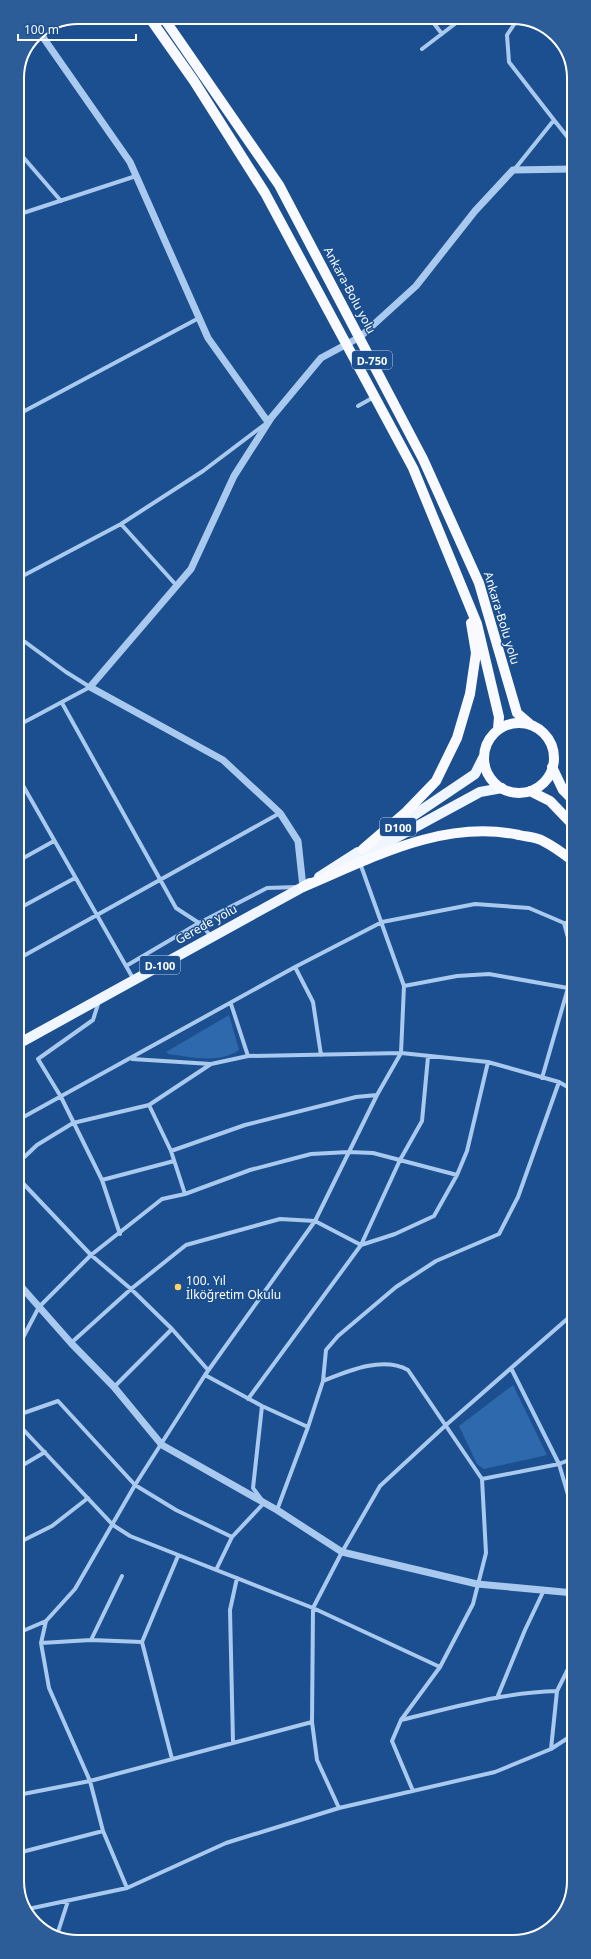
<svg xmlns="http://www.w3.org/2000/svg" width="591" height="1959" font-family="'Noto Sans',sans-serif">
<rect width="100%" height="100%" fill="#1b4f8f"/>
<!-- green -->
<path fill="#2e69ad" d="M229,1015L239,1050C219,1064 191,1057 168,1054L166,1052Z
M513,1385L547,1455L484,1469L477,1464L459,1426Z"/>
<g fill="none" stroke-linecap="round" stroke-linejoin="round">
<!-- minor -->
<path stroke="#a9c9ee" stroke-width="4" d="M429,17L442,34
M422,49L464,17
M554,120L573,144
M17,150L61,201
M514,170L554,120L509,62L507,35L519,17
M17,215L136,176
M358,406L374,397
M17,415L199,318
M121,524L177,586
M17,579L121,524L203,471L264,425
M17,636L66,672L90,687L17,726
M62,703L176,908L199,923L211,936
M17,775L134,980
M18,861L54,841
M18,909L75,878
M18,959L280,813
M126,966L199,923L267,888L297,887
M295,967L313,1002L321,1055
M404,986L457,976L489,974L568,988L573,990
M99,1001L93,1020L38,1059L61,1097L102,1180L120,1234
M231,1004L248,1056
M132,1059L211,1064
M542,1078L568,988L570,945L564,923
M149,1105L171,1151L185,1194
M18,1120L295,967L382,922L475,904L529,908L564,923H573
M171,1151L245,1125L356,1097L377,1095
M18,1163L37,1145L73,1123L149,1105L211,1064L248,1056L401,1053L488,1062L559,1082L573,1090
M18,1178L91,1255L131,1289L172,1329L208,1370
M102,1180L174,1161
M71,1343L131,1289L186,1245L280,1219L315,1221L361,1245L395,1234L434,1216L457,1175L467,1151L488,1062
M18,1347L39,1307L91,1255L162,1199L185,1194L250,1170L311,1154L349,1152L373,1153L457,1175
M511,1368L559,1464L574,1515
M205,1375L262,1406L308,1427
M323,1381C348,1371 382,1356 408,1370L482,1479L486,1553L473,1604L440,1667L401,1720L392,1741L413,1791
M114,1387L172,1329
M248,1399L361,1245L400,1160L422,1121L428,1057
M18,1415L58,1401L135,1485L176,1510L232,1537
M18,1424L113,1525L130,1536L313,1608L440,1667
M18,1468L45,1452
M482,1479L559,1464L574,1458
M277,1510L308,1427L323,1381L326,1350L338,1336L396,1287L436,1261L499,1234L518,1197L559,1082
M18,1543L52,1526L88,1498
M216,1570L232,1537L264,1503L253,1488L262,1406
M46,1621L41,1643L49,1688L90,1781L103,1831L127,1888
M18,1633L46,1621L75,1589L135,1485L205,1375L315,1221L377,1095L401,1053L404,986L360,863
M91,1640L122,1576
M41,1643L91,1640L142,1642
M497,1698L525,1630L544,1590
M401,1720C452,1708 505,1692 557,1691
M233,1743L230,1610L237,1578
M551,1749L557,1691L574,1657
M172,1759L142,1642L178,1556
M18,1795L90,1781L312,1722
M339,1808L317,1760L312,1722L313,1608L342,1552L380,1486L446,1425L574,1313
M18,1853L103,1831
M28,1909L127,1888L226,1843L339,1808L495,1772L551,1749L574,1734
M57,1935L68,1901"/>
<!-- tertiary -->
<path stroke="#a9c9ee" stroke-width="7" d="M40,33L130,162L208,338L268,422
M303,887L298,841L280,813L223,760L90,687L191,569L234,476L271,418L321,358L360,337L416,286L475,211L513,170L573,169
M18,1283L71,1343L114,1387L162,1445L277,1510L342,1552L477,1584L574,1593"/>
<!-- primary -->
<path stroke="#f0f6ff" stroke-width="10" d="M383,836L475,774L483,758
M353,861L480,792L502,788
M319,877L358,852
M18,1044L310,883"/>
<!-- trunk -->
<path stroke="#f8faff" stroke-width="10" d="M149,17L194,81L265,193L413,468L477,624L499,717L498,729
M163,17L279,185L423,459L479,583L517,713L531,725
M484 758a35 35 0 1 1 70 0a35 35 0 1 1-70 0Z
M552,767L563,790L573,800
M530,791L550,801L573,825
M363,849L406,812L436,781L457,738L470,694L476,653L471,623
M303,887C372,858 443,819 519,835C527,837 536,837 543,841C553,846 564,854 573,861"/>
</g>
<!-- markers -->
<circle fill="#ffd166" stroke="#1b4f8f" stroke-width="1.5" cx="178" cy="1287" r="4"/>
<g text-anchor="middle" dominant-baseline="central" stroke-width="3" stroke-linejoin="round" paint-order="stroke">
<!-- shield labels -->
<g fill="#1b4f8f" stroke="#bbcadd" stroke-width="1">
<rect x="352" y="351" width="40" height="18" rx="3"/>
<rect x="380" y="818" width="36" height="18" rx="3"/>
<rect x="140" y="956" width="40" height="18" rx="3"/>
</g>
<g font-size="11" font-weight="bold" fill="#fff">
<text x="372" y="360">D-750</text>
<text x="398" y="827">D100</text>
<text x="160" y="965">D-100</text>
</g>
<!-- street labels -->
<g font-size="12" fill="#fff" stroke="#1b4f8f">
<text transform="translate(350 290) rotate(62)">Ankara-Bolu yolu</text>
<text transform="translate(502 618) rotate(73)">Ankara-Bolu yolu</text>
<text transform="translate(206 924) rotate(-29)">Gerede yolu</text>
</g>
<!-- poi labels -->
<g font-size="12" fill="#fff" stroke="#1b4f8f" text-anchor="start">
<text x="186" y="1280">100. Yıl<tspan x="186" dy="14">İlköğretim Okulu</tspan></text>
</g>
</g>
<!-- crop -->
<path d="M0 0H591V1959H0ZM78 24H513A54 54 0 0 1 567 78V1881A54 54 0 0 1 513 1935H78A54 54 0 0 1 24 1881V78A54 54 0 0 1 78 24Z" fill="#2d5d98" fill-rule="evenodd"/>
<path fill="none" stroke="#fff" stroke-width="2" d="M78 24H513A54 54 0 0 1 567 78V1881A54 54 0 0 1 513 1935H78A54 54 0 0 1 24 1881V78A54 54 0 0 1 78 24Z"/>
<!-- scale -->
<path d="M18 34v6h118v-6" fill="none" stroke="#ffffff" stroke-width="2"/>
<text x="24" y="34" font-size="12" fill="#ffffff" stroke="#1b4f8f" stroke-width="3" paint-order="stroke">100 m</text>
</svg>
